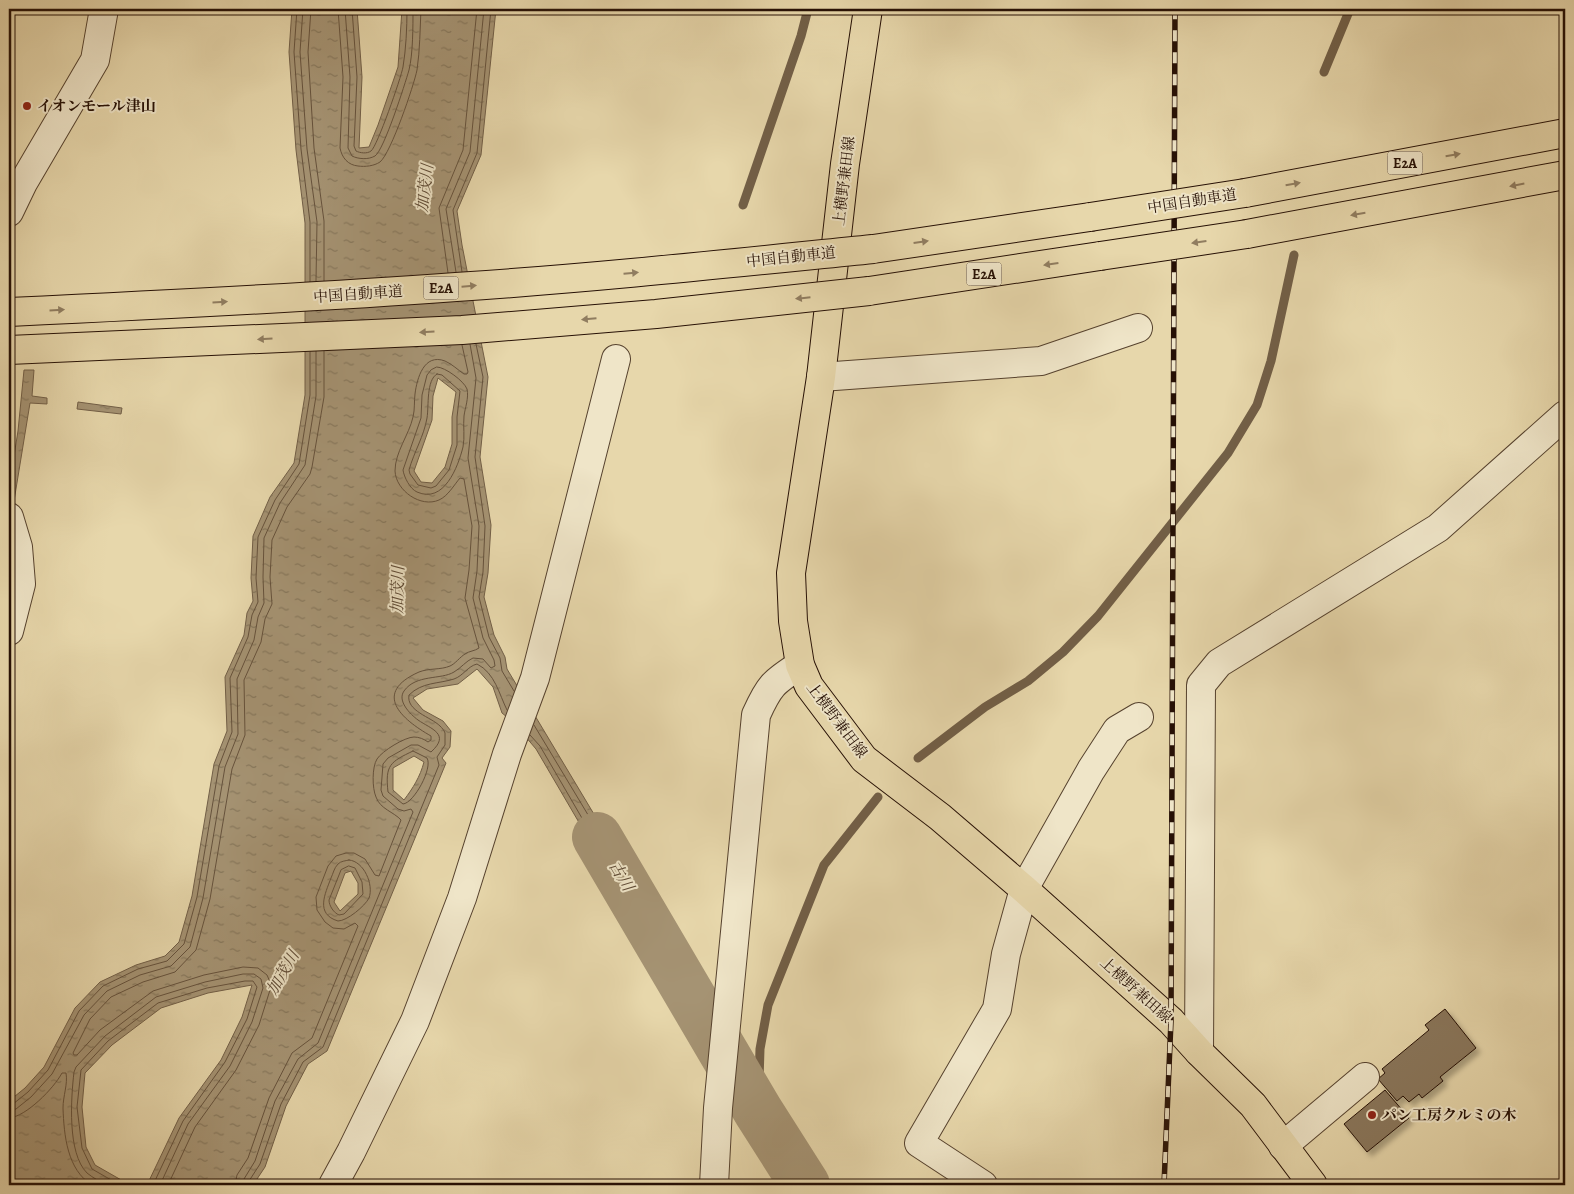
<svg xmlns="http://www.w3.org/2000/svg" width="1574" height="1194" font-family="Alegreya,'Noto Serif JP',serif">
<defs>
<pattern id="water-ripples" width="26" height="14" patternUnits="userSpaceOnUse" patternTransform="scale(1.25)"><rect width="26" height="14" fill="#a59373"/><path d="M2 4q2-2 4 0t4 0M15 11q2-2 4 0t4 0" fill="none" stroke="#86775c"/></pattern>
<filter id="shadow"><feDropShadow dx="4.5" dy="4.5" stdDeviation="2.5" flood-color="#0004"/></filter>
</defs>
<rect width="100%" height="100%" fill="#e7d7ab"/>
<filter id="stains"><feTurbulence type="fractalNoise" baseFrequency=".004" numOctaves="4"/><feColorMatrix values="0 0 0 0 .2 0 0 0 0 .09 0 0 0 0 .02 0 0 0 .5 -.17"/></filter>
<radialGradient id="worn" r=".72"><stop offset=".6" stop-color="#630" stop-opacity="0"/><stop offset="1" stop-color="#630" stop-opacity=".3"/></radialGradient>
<!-- water -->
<path fill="url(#water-ripples)" stroke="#725f47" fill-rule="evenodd" d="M292,9H357L362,77L359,148L369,147L378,125L398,67L402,9H496L481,155L457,211L462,245L488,377L480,457L491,525L488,573L484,597L494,635L505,657L507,669L640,891L625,901L536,749L513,722L502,713L493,687L477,669L458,684L427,689L413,698L423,710L443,721L451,731L450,747L442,758L446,763L327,1051L308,1064L286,1106L265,1167L253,1185H147L179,1118L221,1060L242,1017L252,985L208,993L161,1008L112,1045L85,1073L82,1107L86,1147L95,1165L130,1185H9V1101L25,1088L44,1067L75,1008L100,982L136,965L165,956L179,942L192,896L214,764L227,731L225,677L244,635L247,613L253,601L251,578L253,536L270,497L294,463L305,395V223L296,150L289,52ZM438,378L456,392L452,417V444L445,467L432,483L421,482L414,471L432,420L433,396ZM414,756L424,762C420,777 413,788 404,800L393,790V768ZM351,871L358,883V894L340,911L334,902L345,873Z
M24,370H34L32,396L47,398V404L30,403L14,501L9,495V487L18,431Z
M78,402L122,408L121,414L77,409Z"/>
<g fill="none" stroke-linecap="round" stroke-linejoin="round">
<!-- shore -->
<path stroke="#66523c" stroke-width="1" d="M297,9L294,52L301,149L310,222V282
M303,9L300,52L307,149L317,222L316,281
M311,9L308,52L314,148L324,221V281
M338,9L343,77L340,148C342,158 348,165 358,166C365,167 374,166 380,162C391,153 414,85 417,70C420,50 420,29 421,9
M345,9L350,77L348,148L352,156C358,159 368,160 375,156C384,150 405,84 409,70C413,54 413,26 413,9
M352,9L357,77L354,146L356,151C360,153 367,154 371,151C377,147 401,78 403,67C406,49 407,28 407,9
M456,272L446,209L470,152L484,9
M462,272L453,210L477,153L491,9
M448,273L439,208L463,150L477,9
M476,344L483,377L475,457L485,526L483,572L479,597L489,637L500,658L502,671L514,691
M437,367C445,367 464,381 467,389C469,398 465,408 464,416C463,426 465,437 463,447C458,467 444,504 417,492C410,489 404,477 403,470L421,418L422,395L427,375L431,370Z
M437,374L442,375L460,391L457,417V445L449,470L436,486L431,488L418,485L410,474L409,470C414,452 424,436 427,418C429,406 426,380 437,374Z
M530,735L540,746L625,892L628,893L631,891L632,888L534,725
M413,751L427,758C433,768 414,803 403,804L388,792C385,765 390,762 413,751Z
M349,860C364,861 374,885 369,898C365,906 347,921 338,921C315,914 325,894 331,878C333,874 334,868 338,864C341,861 345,861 349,860Z
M349,866L355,868L362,882L363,894L344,914L339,915C334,913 329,906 329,900L341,870Z
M9,1104H13L28,1092L48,1070L79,1011L103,986L138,969L167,961L184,944L197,897L219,766L232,732L230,678L248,637L252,615L258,602L256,578L258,537L275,500L299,464L310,395V352
M9,1111L16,1109L31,1097L52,1074L84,1015L107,991L140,975L171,966L190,947L203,898L225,767L238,734L237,679L254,640L258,617L264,603L263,577L264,538L280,503L305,465L316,396V351
M9,1118C26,1117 54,1088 62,1073H66C68,1084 63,1096 63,1108C64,1135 67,1170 92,1185
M107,1185C101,1182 93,1178 87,1173C67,1153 71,1098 74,1072L76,1067L105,1036L156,997L205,982L243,974H254L261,979L263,988L252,1022L230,1066L188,1124L160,1185
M120,1185L92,1169L82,1148L77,1107L81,1070L108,1041L158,1003L207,988L245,981H253L257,987L247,1019L225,1062L183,1121L153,1185
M168,1185L195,1127L236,1070L259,1025L270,990V982L267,975L258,968L243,967L204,975L153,991L100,1030L77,1055H74L73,1053L90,1019L111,997L143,982L175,972L196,950L210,899L232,769L245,735L244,680L261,642L265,619L272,604L270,577L272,540L287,507L310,474L312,467L324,397V351
M235,1185L237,1175L248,1158L269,1098L292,1053L312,1038L358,926L355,923L344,929L333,928L325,922L317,910L316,897L328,866L336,856L346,853H354L365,859L375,875L379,876L401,820C394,812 380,809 376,797C372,788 372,767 377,759C382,751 405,737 414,737C419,737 424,739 428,742L431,740V736C401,719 372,693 419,672C429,668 441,670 450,666C455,664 460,657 465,654C469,651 475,651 479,648L465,598L469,570L472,526L464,479L460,478C454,485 448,496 439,500C421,508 396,491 395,471C395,452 409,435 413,417C415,409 414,401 415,394C417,378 424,353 445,361C452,364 458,370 464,374H467L468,372L462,345
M242,1185L244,1179L255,1161L275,1101L298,1059L318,1043L413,812L411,809L404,811L398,809L383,796L381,790L383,764L388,758L411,745H418L431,752C451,734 431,729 418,720C410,714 397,701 404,691C416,674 441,680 454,672C461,668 466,661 473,658L483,659L491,668L495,666L494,660L483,638L473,598L477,571L479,526L468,458L476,378L470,344
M249,1185V1181L260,1164L281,1104L303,1062L323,1047L439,765L437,757L445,745V733C444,730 442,728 440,726C431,717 406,711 409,695C422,682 438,684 454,679C463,676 468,666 477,664C495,673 499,694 507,710"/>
<!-- stream -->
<path stroke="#725f47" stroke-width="9" d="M1324,72L1350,9
M743,205L801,36L808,9
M918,758L985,707L1028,681L1063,652L1098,616L1228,453L1257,405L1271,361L1294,255
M758,1111L760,1049L768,1005L824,865L878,797"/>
<!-- river -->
<path stroke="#a59373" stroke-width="50" d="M597,837L758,1111L805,1185"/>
</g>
<!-- building -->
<path fill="#8a775b" stroke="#261005" filter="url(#shadow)" d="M1445,1009L1476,1048L1440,1077L1443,1081L1422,1098L1419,1094L1409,1102L1403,1096L1397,1101L1378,1079L1385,1073L1382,1069L1429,1030L1425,1025Z
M1385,1090L1409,1118L1367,1152L1344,1124Z"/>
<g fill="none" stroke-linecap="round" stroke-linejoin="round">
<!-- minor casing -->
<g stroke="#56422e" stroke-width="30">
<path id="minor" d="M9,212L23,183L95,60L104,9
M821,377L1041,361L1138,328
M9,517L18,547L21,584L9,631
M1199,1052L1201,685L1219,663L1438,528L1565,415
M1283,1146L1365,1077
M333,1185L351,1152L415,1021L462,898L507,754L535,678L616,359
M714,1185L718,1108L756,715C769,686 773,682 800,665
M983,1185L919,1143L997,1009L1006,954L1024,889L1091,770L1117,730L1139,717"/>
</g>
<!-- major casing -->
<g stroke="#261005" stroke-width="30">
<path id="major" d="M868,9L845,164L821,377L791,573L793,621L800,665L809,686L864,759L940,817L1024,889L1171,1021L1199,1052L1253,1105L1313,1185"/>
</g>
<!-- highway casing -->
<g stroke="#261005" stroke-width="30">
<path id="highway" d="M1245,193L1565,133
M1247,234L1565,175
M873,249L1090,217
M869,291L1100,256"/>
</g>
<!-- minor -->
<use href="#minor" stroke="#efe5c8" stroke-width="28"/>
<!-- major -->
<use href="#major" stroke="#e7d7ab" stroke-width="28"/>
<!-- highway -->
<use href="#highway" stroke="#e7d7ab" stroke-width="28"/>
<!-- rail casing -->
<g stroke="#261005" stroke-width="5.5">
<path id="rail" d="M1164,1185L1171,1021L1175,9"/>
</g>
<!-- rail -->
<use href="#rail" stroke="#efe5c8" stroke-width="4" stroke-dasharray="11" stroke-linecap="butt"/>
<!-- highway-bridge casing -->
<g stroke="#261005" stroke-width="30" stroke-linecap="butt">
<path id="highway-bridge" d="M1090,217L1245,193
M1100,256L1247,234
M9,312C158,305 307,298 456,287C595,278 734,263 873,249
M9,350L462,330L656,314L869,291"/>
</g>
<!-- highway-bridge -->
<use href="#highway-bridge" stroke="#e7d7ab" stroke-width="28"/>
</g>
<!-- one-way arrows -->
<defs><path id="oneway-solid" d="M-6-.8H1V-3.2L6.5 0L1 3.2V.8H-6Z" transform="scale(1.25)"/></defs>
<g fill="#907d60">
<use href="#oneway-solid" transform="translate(1453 155) rotate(-10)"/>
<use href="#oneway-solid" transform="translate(1293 184) rotate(-10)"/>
<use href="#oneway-solid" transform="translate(1517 185) rotate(169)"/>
<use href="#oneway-solid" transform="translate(1358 214) rotate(170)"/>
<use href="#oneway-solid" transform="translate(921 242) rotate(-8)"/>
<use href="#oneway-solid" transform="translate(1199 242) rotate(172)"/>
<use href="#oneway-solid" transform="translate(1051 264) rotate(172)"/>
<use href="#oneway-solid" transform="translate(631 273) rotate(-5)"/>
<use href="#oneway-solid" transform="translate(469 286) rotate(-5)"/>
<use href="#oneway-solid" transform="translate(803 298) rotate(174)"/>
<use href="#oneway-solid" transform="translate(220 302) rotate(-3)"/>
<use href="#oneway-solid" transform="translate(57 310) rotate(-3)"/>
<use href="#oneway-solid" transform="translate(589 319) rotate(175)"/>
<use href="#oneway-solid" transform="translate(427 332) rotate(177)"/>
<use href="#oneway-solid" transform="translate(265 339) rotate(177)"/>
</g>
<!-- markers -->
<g fill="#8f2418" stroke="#efe5c8" stroke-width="2">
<circle cx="27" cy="106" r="5"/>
<circle cx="1372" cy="1115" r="5"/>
</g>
<g text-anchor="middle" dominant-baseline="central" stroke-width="4" stroke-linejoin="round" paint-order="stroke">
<!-- shield labels -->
<g fill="#efe5c8" stroke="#625040" stroke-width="1">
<rect x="1387.5" y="151.5" width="35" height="23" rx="4"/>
<rect x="966.5" y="262.5" width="35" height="23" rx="4"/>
<rect x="423.5" y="276.5" width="35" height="23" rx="4"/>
</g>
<g font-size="14" font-weight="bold" fill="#261005">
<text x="1405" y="163">E2A</text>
<text x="984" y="274">E2A</text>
<text x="441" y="288">E2A</text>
</g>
<!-- poi labels -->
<g font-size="15" font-weight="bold" fill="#261005" stroke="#efe5c8" text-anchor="start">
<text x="37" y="106">イオンモール津山</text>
<text x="1382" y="1115">パン工房クルミの木</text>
</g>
<!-- street labels -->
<g font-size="15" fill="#261005" stroke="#efe5c8">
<text transform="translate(844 181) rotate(-83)">上横野兼田線</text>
<text transform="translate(1192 201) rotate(-9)">中国自動車道</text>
<text transform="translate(791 257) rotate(-6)">中国自動車道</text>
<text transform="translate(358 294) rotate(-4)">中国自動車道</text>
<text transform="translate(837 720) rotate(53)">上横野兼田線</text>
<text transform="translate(1136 990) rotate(42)">上横野兼田線</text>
</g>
<!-- water labels -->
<g font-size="16" font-style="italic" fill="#5f4b36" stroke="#efe5c8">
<text transform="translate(425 188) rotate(-83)">加茂川</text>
<text transform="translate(398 590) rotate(-89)">加茂川</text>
<text transform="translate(621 876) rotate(59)">古川</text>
<text transform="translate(283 973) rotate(-60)">加茂川</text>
</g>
</g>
<!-- margin -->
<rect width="1574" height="1194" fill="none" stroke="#e7d7ab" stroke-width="30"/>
<rect x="10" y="10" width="1554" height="1174" fill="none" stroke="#261005" stroke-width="2.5"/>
<rect x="15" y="15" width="1544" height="1164" fill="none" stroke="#261005"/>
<rect width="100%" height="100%" filter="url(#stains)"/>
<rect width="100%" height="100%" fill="url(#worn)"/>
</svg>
